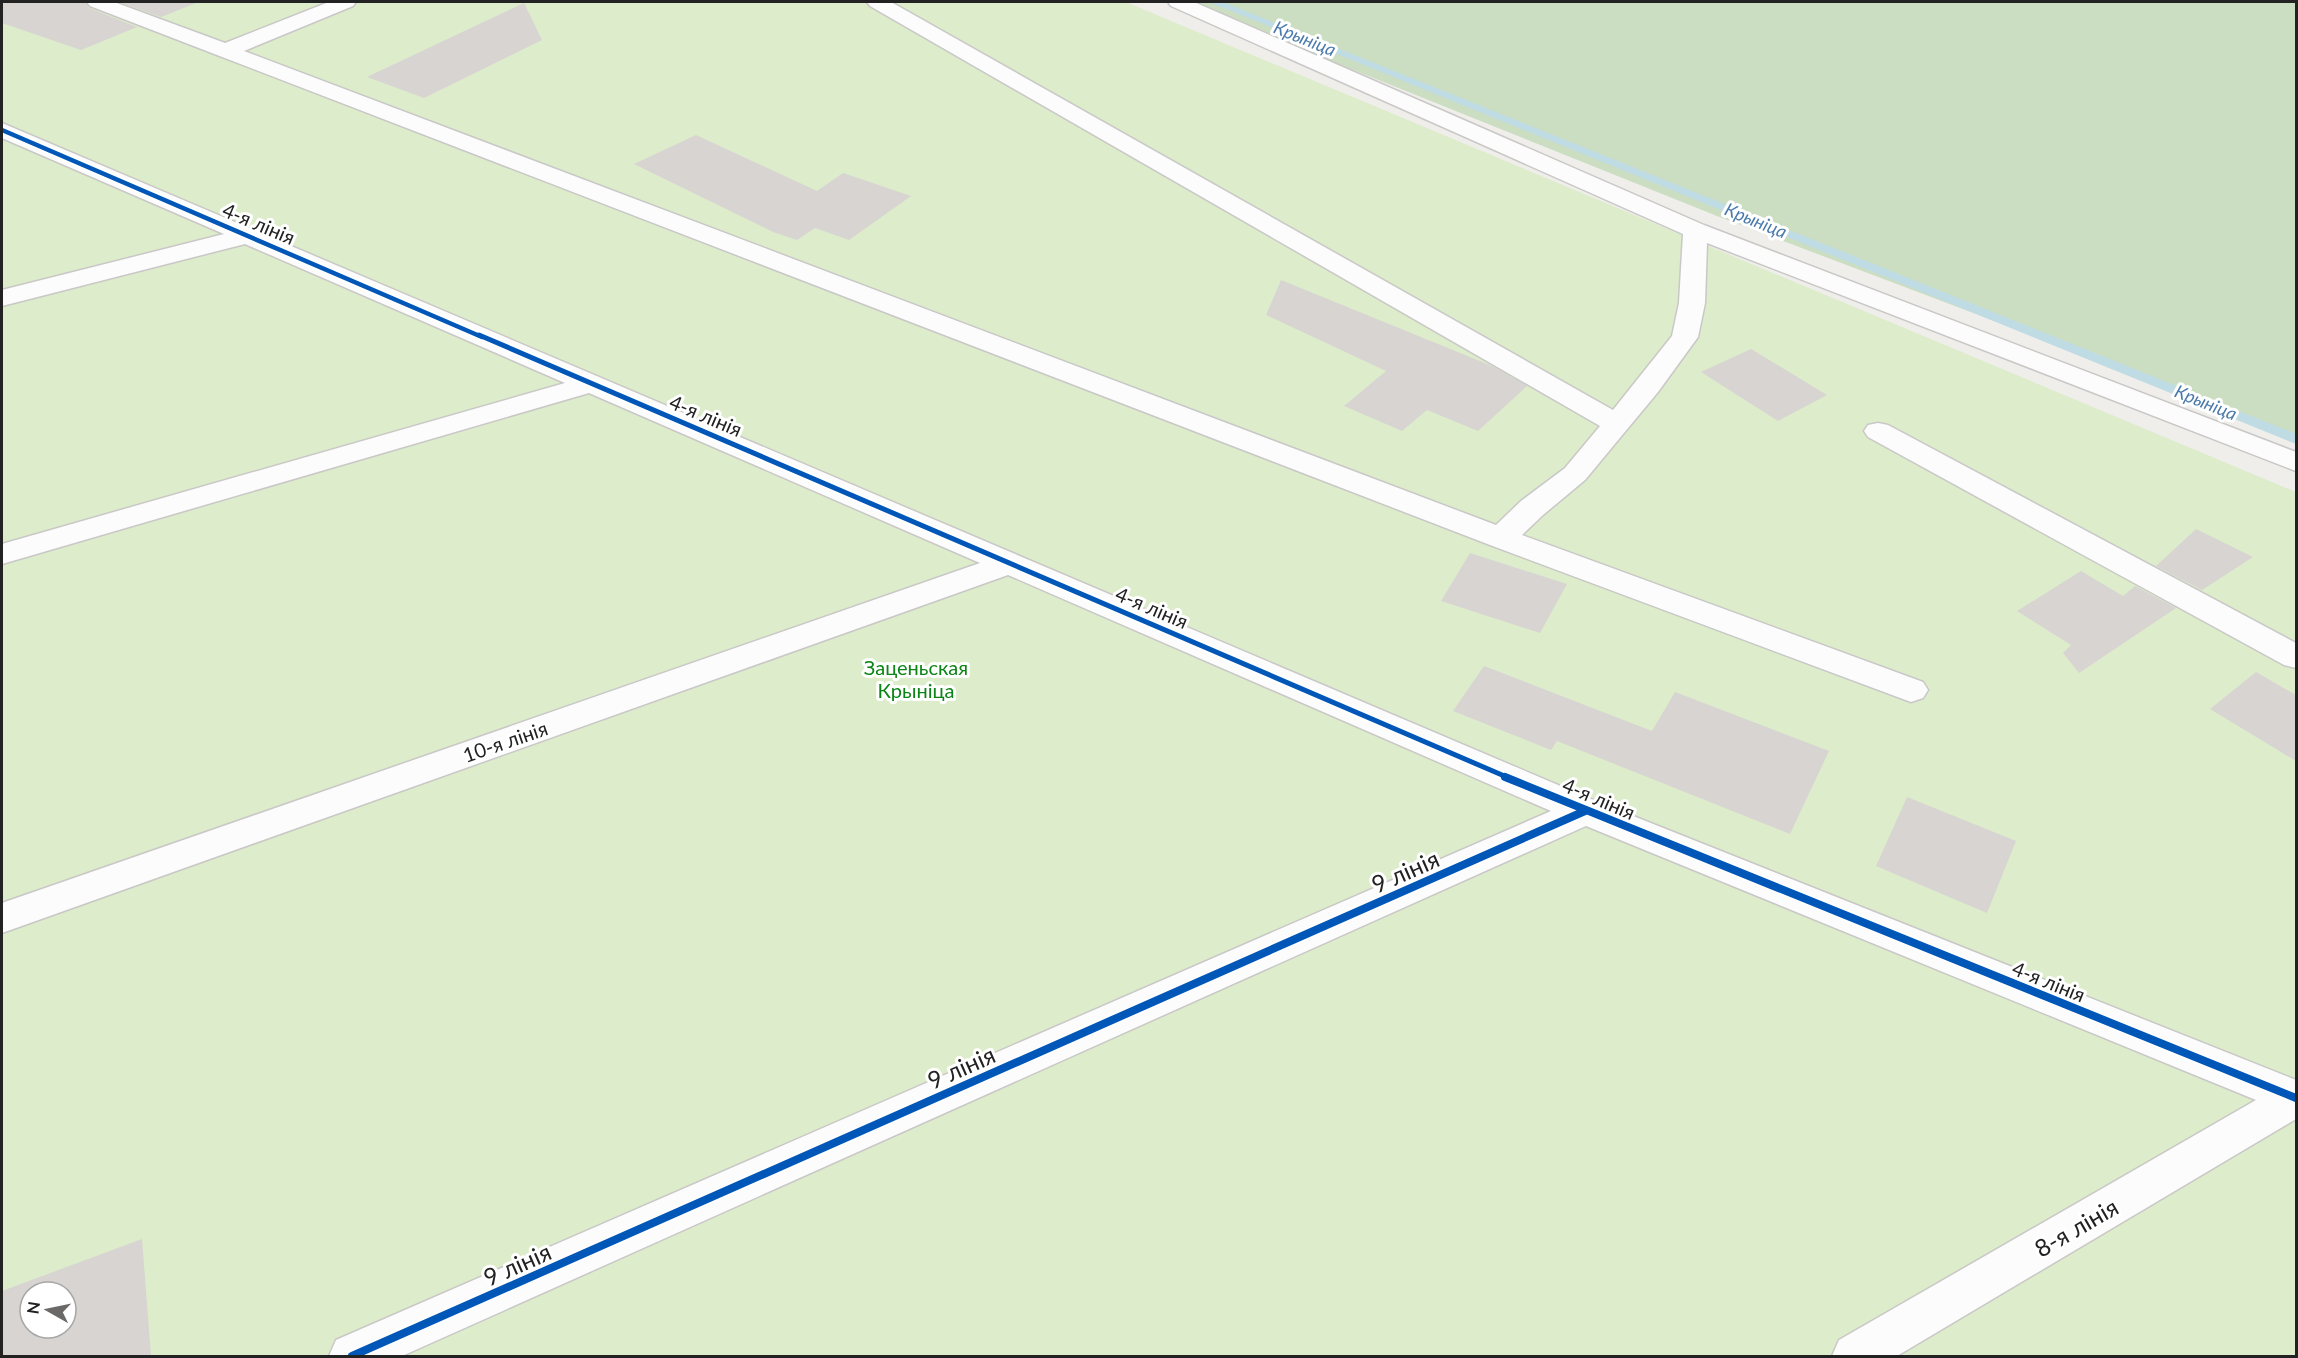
<svg xmlns="http://www.w3.org/2000/svg" width="2298" height="1358" font-family="Lato,sans-serif">
<rect width="100%" height="100%" fill="#f0eeeb"/>
<!-- grass -->
<path fill="#ddeccb" fill-rule="evenodd" d="M2,2H1126L2296,492V1356H2ZM30,1292H66V1328H30Z"/>
<!-- forest -->
<path fill="#cbdec1" d="M1184,2H2296V435L1717,216Z"/>
<g fill="none" stroke-linecap="round" stroke-linejoin="round">
<!-- stream -->
<path fill="#bfdbe3" fill-rule="evenodd" d="M1209,2H1223L2296,434V444Z"/>
</g>
<!-- building -->
<path fill="#d7d4d2" fill-rule="evenodd" d="M2,2H85L89,8L137,27L81,50L2,23Z
M119,2H195L196,3L161,17Z
M524,3L542,40L424,98L367,77Z
M696,135L817,191L843,173L911,196L849,240L815,228L797,240L773,232L634,164Z
M1281,280L1492,366L1527,386L1478,431L1427,410L1402,431L1344,406L1386,371L1266,315Z
M1751,349L1827,395L1778,421L1701,372Z
M2196,529L2253,557L2202,590L2156,566Z
M1470,553L1567,584L1540,633L1441,601Z
M2081,571L2123,596L2135,586L2176,608L2079,673L2063,653L2071,645L2017,611Z
M1484,666L1652,731L1675,692L1829,751L1790,834L1557,741L1551,750L1453,711Z
M2256,672L2296,695V761L2210,709Z
M1907,797L2016,841L1987,913L1876,866Z
M142,1239L151,1356H2V1291ZM30,1292H66V1328H30Z"/>
<g fill="none" stroke-linecap="round" stroke-linejoin="round">
<!-- minor casing -->
<g stroke="#c9c8c7" stroke-width="3">
<path id="minor" d="M87,2H114L225,43L329,2H356L353,6L244,51L1496,525L1521,501L1565,468L1600,426L870,6L867,2H891L1613,410L1672,336L1679,303L1683,234L1171,6L1168,2H1194L1704,225L2296,452V471L1707,243L1705,303L1698,337L1658,392L1585,480L1543,515L1522,535L1923,682L1928,690L1923,698L1911,702L1490,545L217,55L90,6Z
M2,123L1598,802L2296,1080V1119L1897,1356H1832L1839,1340L2256,1100L1586,826L402,1356H329L336,1340L1551,811L1008,575L2,933V903L980,563L589,393L2,564V544L565,383L245,244L2,306V290L224,234L2,138Z
M1878,423L1888,425L2296,643V668L2284,665L1868,437L1864,431L1868,425Z"/>
</g>
<!-- minor -->
<use href="#minor" fill="#fdfcfc" fill-rule="evenodd"/>
<!-- cycleway-far2 casing -->
<g stroke="#fff" stroke-width="8">
<path id="cycleway-far2" d="M2,130L482,337"/>
</g>
<!-- cycleway-far1 casing -->
<g stroke="#fff" stroke-width="9">
<path id="cycleway-far1" d="M479,335L1509,778"/>
</g>
<!-- cycleway casing -->
<g stroke="#fff" stroke-width="11">
<path id="cycleway" d="M1505,777L2296,1098
M352,1356L1585,811"/>
</g>
<!-- cycleway-far2 -->
<use href="#cycleway-far2" stroke="#0057b8" stroke-width="4.5"/>
<!-- cycleway-far1 -->
<use href="#cycleway-far1" stroke="#0057b8" stroke-width="5"/>
<!-- cycleway -->
<use href="#cycleway" stroke="#0057b8" stroke-width="8"/>
</g>
<g text-anchor="middle" dominant-baseline="central" stroke-width="6" stroke-linejoin="round" paint-order="stroke">
<!-- far-water labels -->
<g font-size="18" font-style="italic" fill="#4a7aab" stroke="#fff">
<text transform="translate(1305 38) rotate(22)">Крыніца</text>
<text transform="translate(1756 220) rotate(22)">Крыніца</text>
<text transform="translate(2206 402) rotate(22)">Крыніца</text>
</g>
<!-- street labels -->
<g font-size="20" fill="#222" stroke="#fff">
<text transform="translate(259 223) rotate(23)">4-я лінія</text>
<text transform="translate(706 415) rotate(23)">4-я лінія</text>
<text transform="translate(1152 607) rotate(23)">4-я лінія</text>
<text transform="translate(505 741) rotate(-19)">10-я лінія</text>
<text transform="translate(1599 798) rotate(23)">4-я лінія</text>
<text transform="translate(2049 981) rotate(22)">4-я лінія</text>
</g>
<!-- park labels -->
<g font-size="20" fill="#0c8416" stroke="#fff">
<text x="916" y="667">Заценьская<tspan x="916" dy="23">Крыніца</tspan></text>
</g>
<!-- near-street labels -->
<g font-size="24" fill="#222" stroke="#fff">
<text transform="translate(1405 871) rotate(-24)">9 лінія</text>
<text transform="translate(961 1067) rotate(-24)">9 лінія</text>
<text transform="translate(2076 1227) rotate(-30)">8-я лінія</text>
<text transform="translate(517 1264) rotate(-24)">9 лінія</text>
</g>
</g>
<!-- border -->
<rect width="2298" height="1358" fill="none" stroke="#222222" stroke-width="6"/>
<!-- north arrow -->
<g transform="translate(48 1310) rotate(279)"><circle r="28" fill="#ffffff" stroke="#a7a7a7" stroke-width="1.5"/>
<path d="M0-4.5L10 22L0 15L-10 22Z" fill="#6a6968"/>
<text y="-9" font-size="16" font-weight="bold" text-anchor="middle" fill="#222222">N</text>
</g>
</svg>
